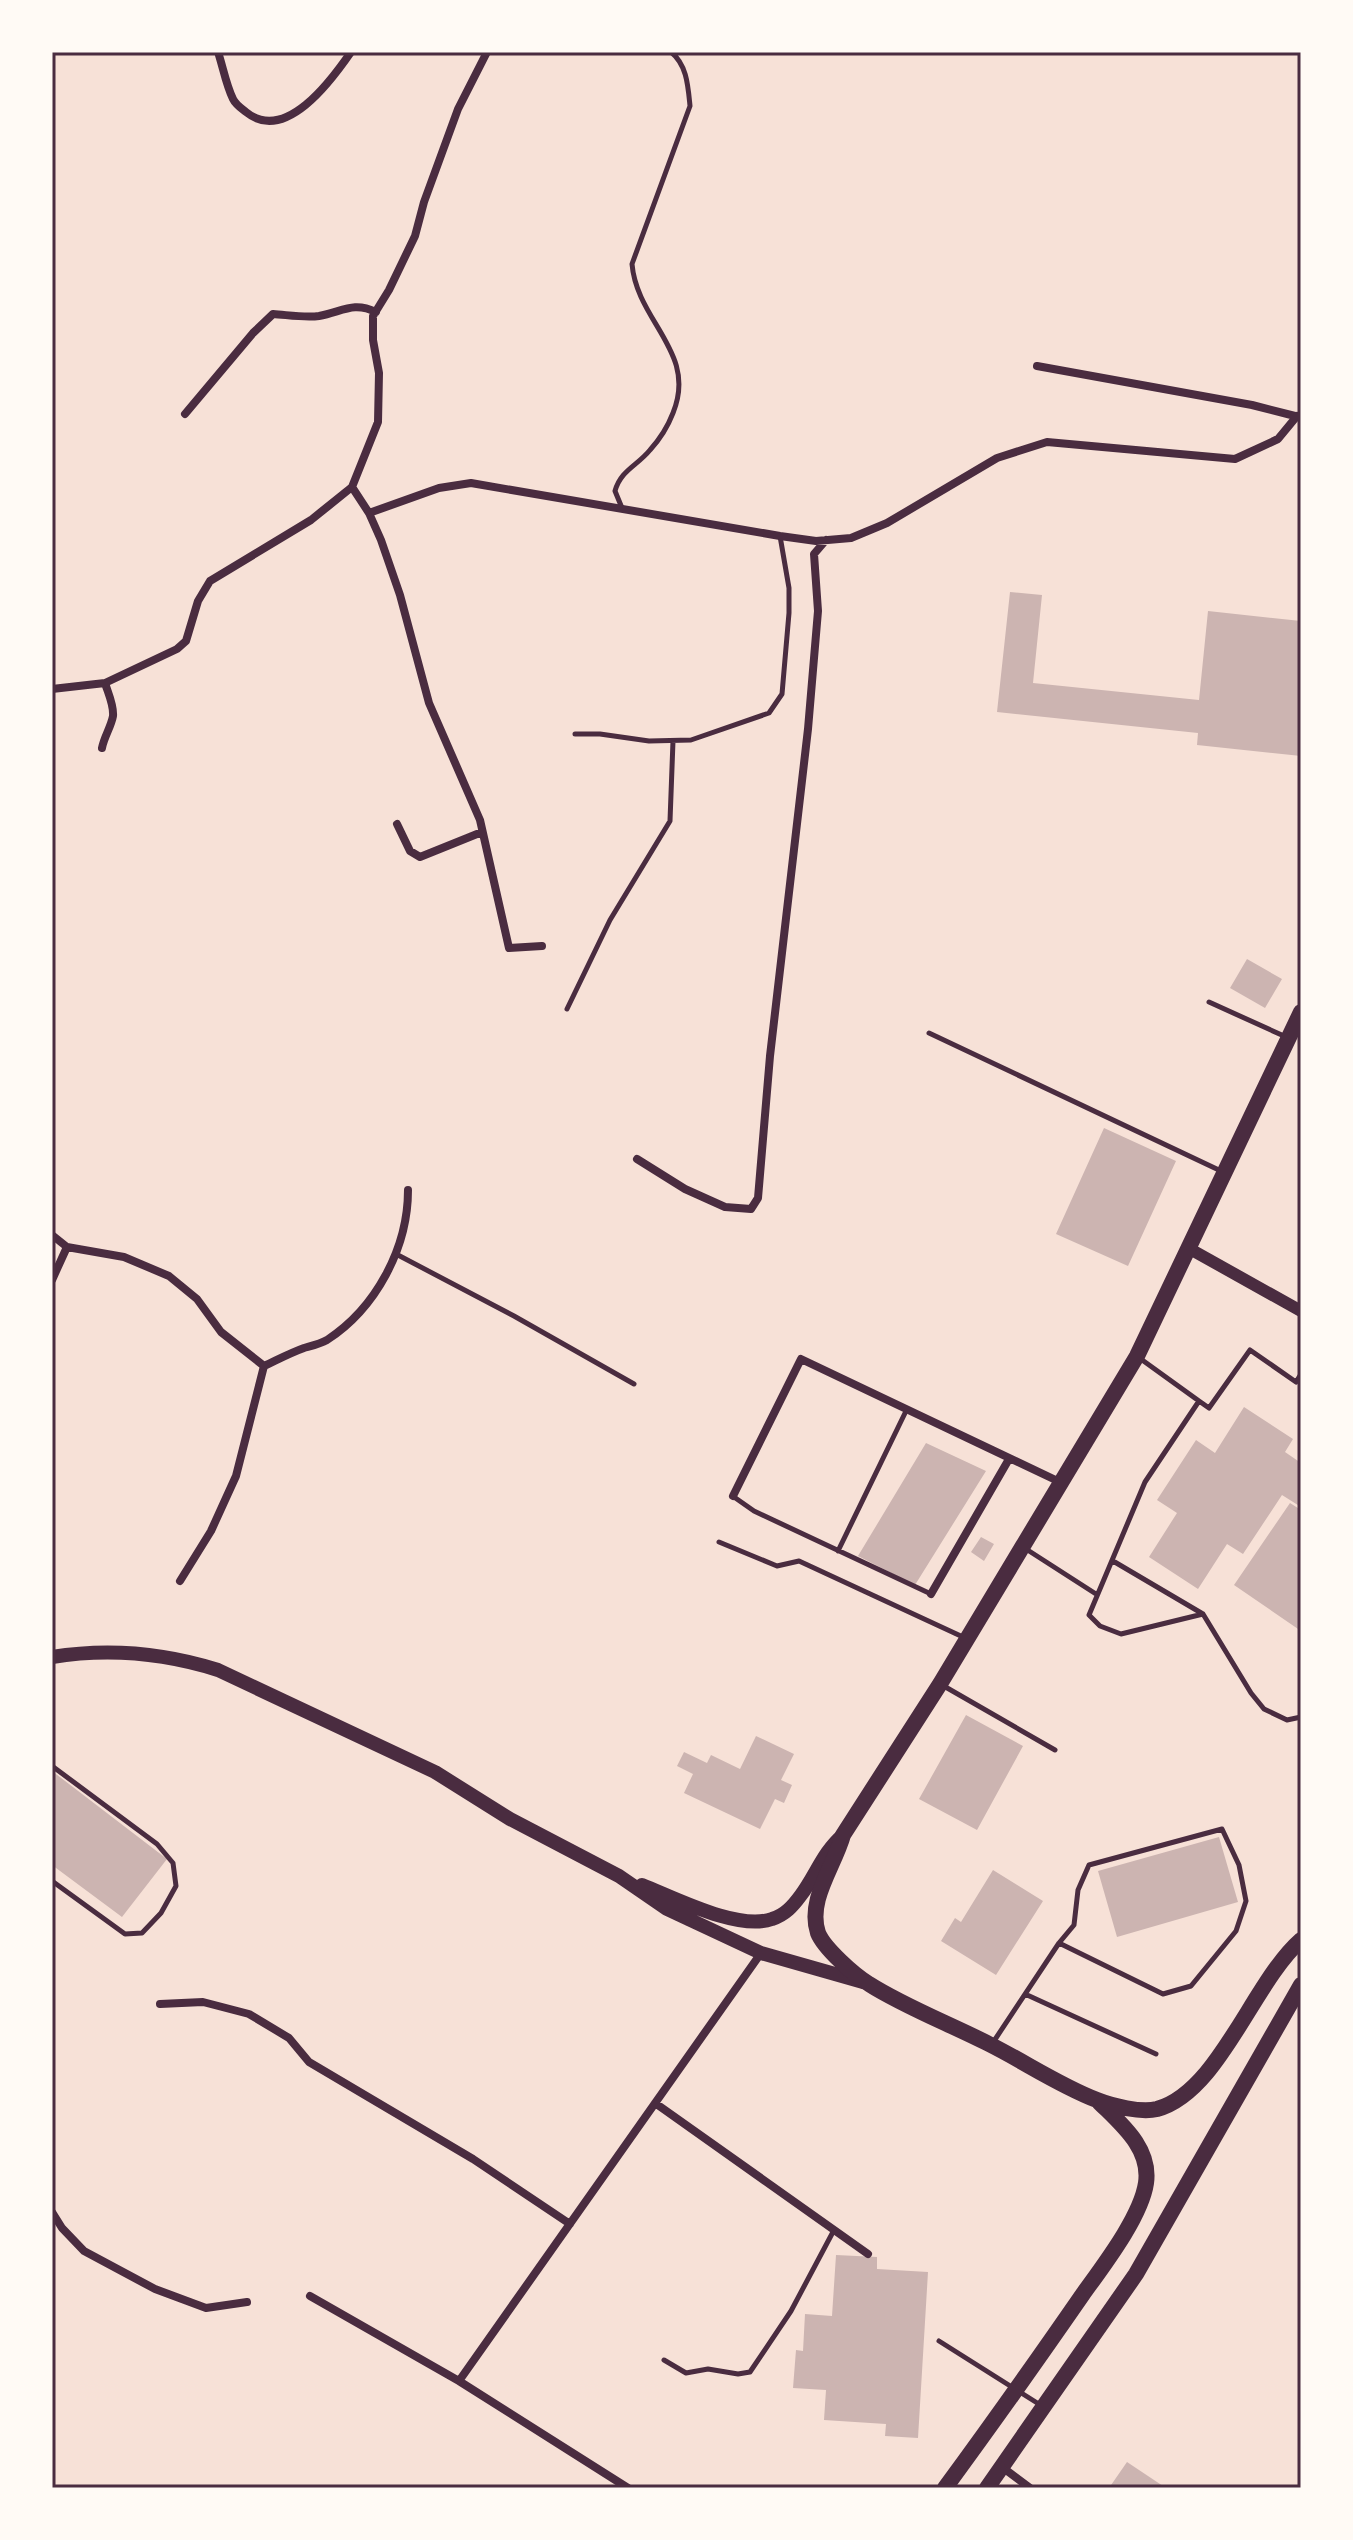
<svg xmlns="http://www.w3.org/2000/svg" width="1353" height="2540" font-family="'Noto Serif',serif">
<rect width="100%" height="100%" fill="#f7e1d7"/>
<!-- building -->
<path fill="#ccb4b1" d="M1010,592L1042,595L1033,683L1199,700L1208,611L1301,621V756L1197,745L1198,733L997,712Z
M1247,959L1282,979L1265,1008L1230,988Z
M1104,1128L1176,1161L1128,1266L1056,1234Z
M1244,1407L1293,1439L1285,1452L1301,1463V1507L1282,1495L1243,1554L1227,1544L1198,1589L1149,1557L1177,1513L1157,1500L1196,1440L1215,1453Z
M926,1443L986,1471L915,1585L858,1556Z
M1290,1503L1301,1510V1631L1234,1585Z
M981,1537L994,1544L984,1561L971,1552Z
M966,1715L1023,1746L977,1830L919,1799Z
M756,1736L794,1754L781,1780L792,1785L784,1803L775,1799L760,1829L684,1793L693,1774L677,1766L684,1752L707,1763L711,1755L740,1769Z
M52,1771L167,1859L122,1917L52,1865Z
M1219,1837L1238,1902L1117,1937L1098,1871Z
M993,1870L1043,1901L996,1975L941,1941L955,1918L961,1922Z
M836,2255L877,2257V2269L928,2272L918,2438L885,2436L886,2424L824,2420L826,2390L793,2388L796,2350L803,2351L805,2314L832,2316Z
M1127,2462L1166,2488H1109Z"/>
<g fill="none" stroke-linecap="round" stroke-linejoin="round">
<!-- service -->
<path stroke="#4a2c40" stroke-width="5" d="M622,508L615,491C621,470 637,466 650,450C660,439 668,426 673,413C698,352 637,322 632,264L690,106C688,86 687,65 671,52
M575,734H600L649,741L691,740L769,713L782,694L789,613V588L780,536
M1209,1002L1284,1036
M567,1009L610,920L670,821L673,741
M929,1033L1221,1171
M396,1254L514,1316L634,1384
M1138,1357L1199,1401
M734,1497L754,1511L931,1594
M719,1542L777,1566L799,1561L963,1637
M1026,1549L1096,1594
M838,1551L907,1409
M1113,1561L1203,1614L1251,1693L1264,1709L1287,1720L1301,1717
M1203,1614L1121,1634L1100,1626L1089,1615L1145,1482L1199,1401L1209,1408L1250,1350L1296,1382L1301,1374
M942,1685L1055,1750
M52,1766L157,1844L173,1863L176,1886L161,1913L142,1933L125,1934L52,1881
M1025,1994L1156,2054
M992,2044L1059,1943L1074,1925L1078,1890L1089,1865L1222,1829L1239,1865L1246,1901L1236,1931L1191,1986L1163,1994L1059,1943
M939,2341L1042,2406
M664,2360L686,2373L708,2369L738,2374L750,2372L791,2311L834,2230"/>
<!-- minor -->
<path stroke="#4a2c40" stroke-width="8" d="M218,52C223,67 226,85 233,99C236,105 241,108 246,112C285,144 331,81 351,52
M1037,366L1252,405L1299,417
M185,414L253,333L273,314C288,315 305,318 319,316C342,312 353,301 376,312
M352,487L369,513L381,540L400,595L429,703L480,820L509,948L542,946
M369,513L439,488L471,483L780,536L816,541L851,538L887,523L997,458L1047,442L1235,459L1278,439L1297,416
M52,689L105,683L177,649L186,641L198,601L210,581L311,520L352,487L378,422L379,373L373,340V316L389,290L415,236L424,202L458,109L487,52
M102,748C104,737 111,727 113,716C114,705 108,693 105,683
M397,824L410,851L420,857L482,832
M637,1159L685,1189L725,1207L751,1209L758,1198L770,1056L808,729L818,611L814,554L826,540
M52,1235L67,1247L124,1257L169,1276L197,1299L221,1332L264,1366L236,1476L211,1531L180,1581
M52,1280L67,1247
M264,1366C277,1360 290,1353 304,1348C311,1346 320,1344 327,1340C376,1308 408,1248 408,1190
M733,1496L801,1359L1062,1483
M931,1594L1009,1459
M160,2004L203,2002L249,2014L289,2038L309,2062L473,2159L570,2224
M655,2103L868,2254
M52,2212L62,2228L84,2251L155,2289L206,2308L247,2302
M310,2296L459,2381L628,2488
M459,2381L761,1953
M1002,2467L1030,2488"/>
<!-- tertiary -->
<path stroke="#4a2c40" stroke-width="12" d="M1190,1249L1301,1311"/>
<!-- secondary -->
<path stroke="#4a2c40" stroke-width="14" d="M52,1657C108,1648 164,1653 218,1670L435,1772L510,1819L619,1876L667,1909L761,1953L863,1982
M642,1885C675,1898 738,1931 772,1919C785,1915 793,1906 801,1895C816,1875 823,1852 843,1835"/>
<!-- primary -->
<path stroke="#4a2c40" stroke-width="16" d="M1301,1012L1137,1356L940,1684L843,1835C834,1867 807,1900 818,1933C824,1948 854,1975 869,1984C905,2007 950,2024 989,2044C1025,2062 1060,2086 1097,2100C1112,2106 1141,2113 1157,2109C1219,2092 1253,1982 1301,1940
M945,2488C992,2424 1038,2359 1083,2294C1103,2266 1141,2217 1146,2183C1151,2148 1121,2124 1099,2102
M987,2488L1136,2274L1301,1985"/>
</g>
<!-- border -->
<rect width="1353" height="2540" fill="none" stroke="#fffaf5" stroke-width="108"/>
<rect x="54" y="54" width="1245" height="2432" fill="none" stroke="#4a2c40" stroke-width="3"/>
</svg>
